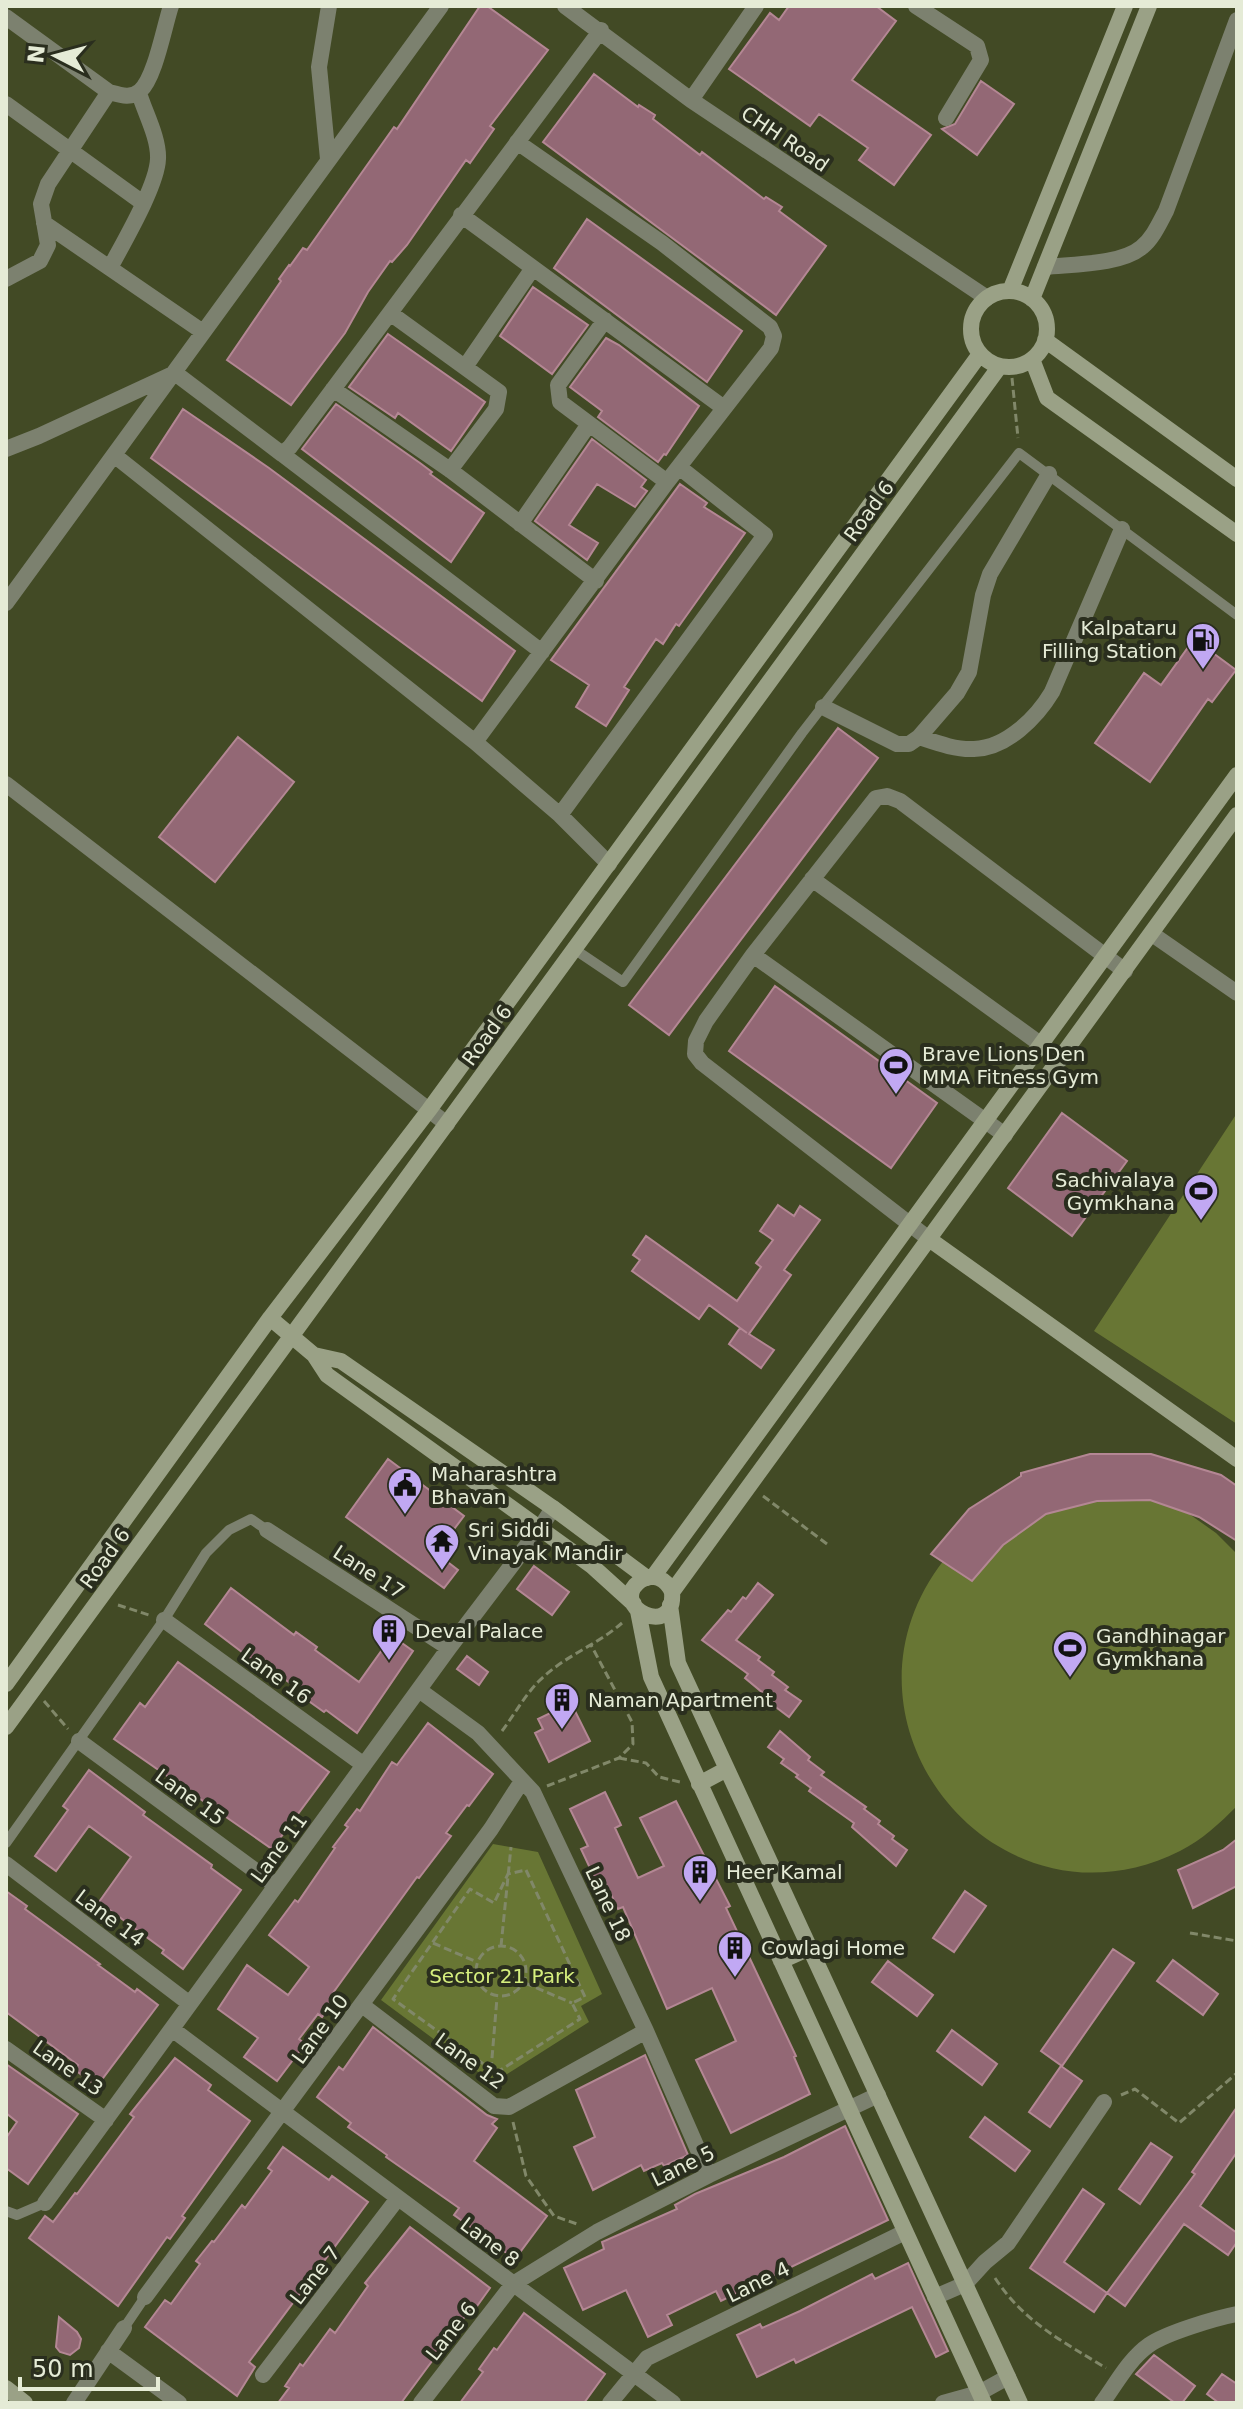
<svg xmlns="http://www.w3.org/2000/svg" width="1243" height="2409" font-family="'DejaVu Sans',sans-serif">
<rect width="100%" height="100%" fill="#424a25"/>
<!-- green -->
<path fill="#687634" d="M1237,1113V1424L1094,1331Z
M1039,1496L1150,1497L1185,1511L1216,1533L1237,1554V1806C1220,1823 1202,1840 1180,1851C996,1943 818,1721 944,1560C951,1551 964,1545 973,1539C995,1525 1017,1510 1039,1496Z
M493,1844L538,1852L602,1994L581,2006L589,2022L493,2083L381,2000Z"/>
<!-- building -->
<path fill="#936875" stroke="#b48794" stroke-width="2" d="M480,6H487L548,50L490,126L494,129L470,163L466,160L407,245L392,262L390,261L368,292L345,333L291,405L227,360L281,281L279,279L289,265L290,266L303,248L307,250L394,127L397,129Z
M789,6H876L896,21L852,80L931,135L894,185L859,160L868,148L842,130L819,114L810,126L729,69L770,13L779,20Z
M594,74L638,107L639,105L655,115L653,119L700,155L702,152L764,199L766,197L782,207L779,211L826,246L776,315L543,142Z
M981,81L1014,104L977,155L942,129L955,124Z
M587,219L742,331L707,382L554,268Z
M533,287L588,325L552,374L500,336Z
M388,334L485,402L451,451L398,413L395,418L349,387Z
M606,338L619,345L699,406L666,455L664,454L658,462L598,417L602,411L570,387Z
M336,404L420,463L432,472L430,474L484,513L451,562L302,449Z
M183,409L269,468L515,651L482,701L151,458Z
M592,439L646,480L641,487L647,491L635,507L597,484L569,525L598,543L587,560L535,521Z
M680,484L707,503L704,507L745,533L679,626L676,624L663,644L656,639L624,687L629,690L606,726L576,707L589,685L551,660Z
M1194,639L1236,670L1212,702L1208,699L1150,782L1095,743L1144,673L1161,685Z
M838,728L878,758L669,1035L629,1005Z
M238,737L294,782L215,882L159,837Z
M775,986L937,1103L891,1168L729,1051Z
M1062,1113L1127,1161L1072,1236L1008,1188Z
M778,1205L794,1216L800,1206L820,1220L784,1270L791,1275L749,1334L774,1350L761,1368L729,1344L740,1328L747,1333L709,1305L699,1319L632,1271L640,1260L633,1255L646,1236L737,1301L761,1267L756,1263L773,1240L760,1231Z
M1090,1454H1151L1221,1475L1237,1486V1541L1199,1517L1150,1500L1097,1501L1046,1514L1003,1545L972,1581L931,1554L969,1509L1021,1476V1473Z
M388,1459L464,1516L436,1553L458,1570L444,1588L346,1517Z
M534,1566L569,1592L552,1615L517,1589Z
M758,1583L773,1595L736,1640L760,1657L758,1660L774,1672L772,1675L788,1687L785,1690L801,1701L789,1717L773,1705L775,1703L745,1678L748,1674L702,1640L728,1610L731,1612L743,1597L746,1599Z
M231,1588L294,1635L296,1632L317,1647L315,1650L359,1682L392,1636L413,1651L357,1733L326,1710L324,1712L303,1697L305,1694L261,1662L259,1665L205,1624Z
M467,1656L488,1672L479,1685L457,1669Z
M178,1662L329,1772L272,1849L114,1739L140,1703L145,1707Z
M571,1703L590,1741L549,1762L535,1733L543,1729L538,1719Z
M428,1723L493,1774L469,1806L467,1805L446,1833L451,1836L419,1878L417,1877L330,1997L334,2000L322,2017L318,2014L299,2039L305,2044L277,2081L244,2057L258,2038L218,2009L247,1965L288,1995L309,1967L269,1935L295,1900L298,1902L335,1848L333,1847L348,1827L345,1825L357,1809L360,1811L392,1762L397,1765Z
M780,1731L810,1757L808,1760L824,1772L821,1775L866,1807L864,1809L880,1821L878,1824L894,1836L892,1839L907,1850L896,1866L852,1827L854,1823L809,1791L811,1788L796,1777L798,1775L781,1763L784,1759L768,1747Z
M89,1770L145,1812L143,1815L212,1865L211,1868L241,1890L183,1969L162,1953L164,1950L99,1902L131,1857L89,1826L56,1871L35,1856L68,1810L63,1806Z
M605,1792L621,1825L615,1828L638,1878L664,1866L640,1818L676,1801L730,1906L726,1908L796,2056L794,2057L810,2094L731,2133L696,2060L736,2041L712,1988L667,2009L623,1907L618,1909L604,1880L597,1883L581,1849L588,1846L570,1809Z
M1237,1839V1886L1193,1908L1178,1870L1223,1850Z
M6,1891L27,1906L25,1909L100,1964L98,1965L135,1992L137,1989L158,2005L97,2086L75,2070L78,2065L6,2012Z
M965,1891L986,1906L954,1952L933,1938Z
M1113,1949L1134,1963L1062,2066L1041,2051Z
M1173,1960L1218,1994L1203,2015L1157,1981Z
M888,1961L933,1995L917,2016L872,1982Z
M373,2027L487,2115L497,2119L492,2124L497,2128L474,2161L547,2216L515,2259L454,2215L459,2208L386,2157L387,2155L348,2127L351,2123L317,2097L339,2067L343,2070Z
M952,2030L997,2064L982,2085L937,2051Z
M645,2055L688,2155L664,2166L662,2163L644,2171L641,2165L593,2190L574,2147L595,2137L576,2090Z
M175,2058L211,2085L208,2090L250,2121L182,2216L185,2218L170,2239L167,2237L118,2306L29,2238L45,2216L53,2222L75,2193L77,2194L134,2117L130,2114Z
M6,2064L78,2114L28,2184L6,2168V2138L17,2122L6,2113Z
M1061,2066L1082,2081L1050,2127L1029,2112Z
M1237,2107V2152L1200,2206L1237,2233V2242L1228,2255L1184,2224L1125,2306L1107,2293L1195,2174L1192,2172Z
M985,2117L1030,2151L1015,2171L970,2137Z
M845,2126L888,2220L721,2301L716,2291L667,2315L672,2325L648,2337L626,2290L583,2310L564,2268L604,2249L602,2242L677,2209L675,2205L695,2194L784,2157Z
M1151,2143L1172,2157L1140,2204L1119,2189Z
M283,2147L329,2180L332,2176L368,2202L249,2362L255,2367L237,2396L145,2327L165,2300L171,2304L200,2264L196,2261L212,2241L214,2242L242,2205L245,2208L272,2171L268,2168Z
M1083,2189L1104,2204L1064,2262L1107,2293L1094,2312L1030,2268Z
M410,2227L490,2288L475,2309L472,2307L401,2403H278L289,2388L285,2386L300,2364L303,2366L330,2329L335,2333L368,2286L365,2283Z
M908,2263L948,2351L936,2357L912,2307L796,2363L794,2359L757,2377L737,2335L760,2324L762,2328L800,2311L872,2274L875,2279Z
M524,2313L605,2374L584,2403H460L483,2372L479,2369L494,2348L497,2350Z
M59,2317L77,2332L81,2339L79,2348L70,2355L60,2352L56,2347Z
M1154,2355L1195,2386L1182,2403H1175L1136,2374Z
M1222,2374L1237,2384V2403H1219L1207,2394Z"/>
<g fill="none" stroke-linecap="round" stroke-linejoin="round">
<!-- path -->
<path stroke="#818869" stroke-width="3" stroke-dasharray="8 4" stroke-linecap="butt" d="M1012,378L1018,438
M763,1496L827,1544
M118,1605L149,1615
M44,1701L68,1729
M502,1731C514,1715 525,1695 539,1681C564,1656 597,1645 622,1623
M619,1758L646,1763L659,1777L680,1782
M547,1786L619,1758L633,1744L632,1722L591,1645
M526,1870L585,1997L572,2003L580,2019L496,2073L393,1999L470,1889L494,1903L508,1874Z
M1190,1933L1237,1941
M433,1943L477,1962
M476 1971a25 25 0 1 1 50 0a25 25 0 1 1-50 0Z
M501,1946L511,1847
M525,1983L572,2003
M491,2070L497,1998
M1121,2095L1135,2089L1179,2123L1237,2073
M513,2122L526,2176L554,2216L577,2224
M995,2278C1024,2322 1062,2341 1106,2368"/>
<!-- lane -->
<path stroke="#7c816f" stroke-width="10" d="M574,949L623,982L802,733L1019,453L1237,615
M6,1843L164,1620L206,1553L229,1530L251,1519L267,1530
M6,2211L17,2215L45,2203
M124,2328L145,2297"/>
<!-- street -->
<path stroke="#7c816f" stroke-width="16" d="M565,6L691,100L987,298
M916,6L977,46L981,60L946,118
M6,17L109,92C120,95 131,99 140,91C155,78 164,27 171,6
M691,100L756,6
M6,104L143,203
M328,159L319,67L329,6
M461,215L724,408
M44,223L203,332
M1045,267C1072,264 1121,265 1142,247C1153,238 1159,224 1166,211L1237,20
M110,268C123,243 157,186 158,159C159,138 145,113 139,93
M6,279L40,261L48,245L41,204L48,184L109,92
M390,313L499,392L496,409L450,470
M605,320L558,385L560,402L667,482
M465,367L533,268
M333,389L450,470L596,581
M6,449L39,436L175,373L282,454L290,447L601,30
M282,454L542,652
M114,455L475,742L560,815L609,864
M520,524L589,424
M6,603L441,6
M823,707L897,744H909L919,737L957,693L969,672L983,595L990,574L1049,474
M919,737C937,743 956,750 974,749C1007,748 1037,717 1052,692L1122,529
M475,742L667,482L771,348L774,336L770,327L662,243L517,142
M6,784L447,1124
M560,815L765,535L679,467
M812,879L1061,1059
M1152,934L1237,993
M753,955L1005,1135
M929,1239L702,1063L695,1054L696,1041L706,1021L753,955L876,798L887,796L900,801L1125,971
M267,1530L449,1648
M164,1620L364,1765
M419,1690L478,1733L533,1792L646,2031L709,2175
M79,1741L276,1886
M6,1864L190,2004
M362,2005L494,2106L509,2107L646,2031
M172,2029L673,2403
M6,2049L106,2120
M45,2203L449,1648L540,1528L553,1508
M145,2297L491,1829L522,1781
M935,2297L965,2284L985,2262L1008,2243L1104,2102
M108,2351L179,2403
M263,2375L398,2198
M74,2403L124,2328
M421,2403L513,2284L597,2232L709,2175L878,2095
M610,2403L647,2358L905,2232
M943,2403L979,2393L1008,2377
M1102,2403C1116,2384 1129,2359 1149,2345C1166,2333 1216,2318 1237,2314"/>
<!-- secondary -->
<path stroke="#9aa186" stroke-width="16" d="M1010,291L1125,6
M971 329a38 38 0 1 1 76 0a38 38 0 1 1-76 0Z
M1032,299L1149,6
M1045,340L1237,479
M1032,359L1047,398L1237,534
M929,1239L1237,1459
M270,1318L314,1355L327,1375L592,1566L634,1604
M314,1355L341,1361L553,1508L647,1578
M653,1577L1237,775
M672,1592C667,1580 653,1571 640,1581C607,1606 676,1641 672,1592L1237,815
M670,1605L678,1663L1020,2403
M638,1611L651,1677L984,2403
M6,1684L270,1318L429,1110L980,354
M6,1727L1000,366
M699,1784L727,1769
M781,1961L810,1948
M6,2388L25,2403"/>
</g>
<!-- icons -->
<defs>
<g id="fuel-pin" transform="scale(1.8)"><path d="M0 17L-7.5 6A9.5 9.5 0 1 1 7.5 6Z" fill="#c1a8f3" stroke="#2a2e1e"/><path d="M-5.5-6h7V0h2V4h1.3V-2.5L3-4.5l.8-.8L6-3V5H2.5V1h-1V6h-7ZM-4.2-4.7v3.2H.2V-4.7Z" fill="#111"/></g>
<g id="stadium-pin" transform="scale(1.8)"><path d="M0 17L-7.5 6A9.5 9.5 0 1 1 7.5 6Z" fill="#c1a8f3" stroke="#2a2e1e"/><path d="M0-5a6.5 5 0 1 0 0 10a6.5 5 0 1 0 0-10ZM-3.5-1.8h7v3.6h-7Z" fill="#111"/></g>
<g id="civic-pin" transform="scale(1.8)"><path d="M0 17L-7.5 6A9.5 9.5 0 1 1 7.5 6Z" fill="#c1a8f3" stroke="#2a2e1e"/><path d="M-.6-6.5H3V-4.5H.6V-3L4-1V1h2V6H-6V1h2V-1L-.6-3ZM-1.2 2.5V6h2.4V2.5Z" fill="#111"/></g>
<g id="temple-pin" transform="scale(1.8)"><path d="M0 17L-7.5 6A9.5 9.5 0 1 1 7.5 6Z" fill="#c1a8f3" stroke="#2a2e1e"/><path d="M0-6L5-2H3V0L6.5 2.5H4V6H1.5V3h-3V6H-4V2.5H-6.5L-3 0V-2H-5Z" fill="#111"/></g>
<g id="building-pin" transform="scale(1.8)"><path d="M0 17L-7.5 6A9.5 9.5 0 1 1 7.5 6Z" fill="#c1a8f3" stroke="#2a2e1e"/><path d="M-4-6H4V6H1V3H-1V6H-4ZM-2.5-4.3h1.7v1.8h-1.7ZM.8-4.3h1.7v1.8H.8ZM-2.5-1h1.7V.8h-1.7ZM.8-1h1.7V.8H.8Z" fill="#111"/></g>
</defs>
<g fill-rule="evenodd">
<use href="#fuel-pin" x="1203" y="640"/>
<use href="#stadium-pin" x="896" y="1065"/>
<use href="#stadium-pin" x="1201" y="1191"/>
<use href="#civic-pin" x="405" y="1485"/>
<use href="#temple-pin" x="442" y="1541"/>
<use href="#building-pin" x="389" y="1631"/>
<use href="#stadium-pin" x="1070" y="1648"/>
<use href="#building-pin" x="562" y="1700"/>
<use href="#building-pin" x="700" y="1872"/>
<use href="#building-pin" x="735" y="1948"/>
</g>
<g text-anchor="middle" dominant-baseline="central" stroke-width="8" stroke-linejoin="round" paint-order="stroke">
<!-- street labels -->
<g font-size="20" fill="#e5ebd6" stroke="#2a2e1e">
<text transform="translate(785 139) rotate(34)">CHH Road</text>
<text transform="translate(869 511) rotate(-54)">Road 6</text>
<text transform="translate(487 1035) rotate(-54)">Road 6</text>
<text transform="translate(105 1558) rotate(-54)">Road 6</text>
<text transform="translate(369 1572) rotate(33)">Lane 17</text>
<text transform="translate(276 1676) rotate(36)">Lane 16</text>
<text transform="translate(190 1797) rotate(36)">Lane 15</text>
<text transform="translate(279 1848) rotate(-54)">Lane 11</text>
<text transform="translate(608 1904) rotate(65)">Lane 18</text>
<text transform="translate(110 1918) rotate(37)">Lane 14</text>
<text transform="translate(320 2029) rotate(-54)">Lane 10</text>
<text transform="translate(470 2061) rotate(36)">Lane 12</text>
<text transform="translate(68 2068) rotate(35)">Lane 13</text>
<text transform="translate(683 2166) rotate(-26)">Lane 5</text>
<text transform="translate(490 2242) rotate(37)">Lane 8</text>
<text transform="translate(315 2275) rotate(-52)">Lane 7</text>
<text transform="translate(758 2282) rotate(-26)">Lane 4</text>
<text transform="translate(451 2331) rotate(-52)">Lane 6</text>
</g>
<!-- poi labels -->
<g font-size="20" fill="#e5ebd6" stroke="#2a2e1e" text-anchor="start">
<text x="1177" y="628" text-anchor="end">Kalpataru<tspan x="1177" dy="23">Filling Station</tspan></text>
<text x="922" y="1054">Brave Lions Den<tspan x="922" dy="23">MMA Fitness Gym</tspan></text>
<text x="1175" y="1180" text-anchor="end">Sachivalaya<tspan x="1175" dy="23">Gymkhana</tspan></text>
<text x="431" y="1474">Maharashtra<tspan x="431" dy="23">Bhavan</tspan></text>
<text x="468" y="1530">Sri Siddi<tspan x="468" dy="23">Vinayak Mandir</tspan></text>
<text x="415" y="1631">Deval Palace</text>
<text x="1096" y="1636">Gandhinagar<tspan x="1096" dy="23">Gymkhana</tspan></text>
<text x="588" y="1700">Naman Apartment</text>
<text x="726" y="1872">Heer Kamal</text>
<text x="761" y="1948">Cowlagi Home</text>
</g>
<!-- park labels -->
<g font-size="20" fill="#d6ef7e" stroke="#2a2e1e">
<text x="502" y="1976">Sector 21 Park</text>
</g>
</g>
<!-- border -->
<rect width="1243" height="2409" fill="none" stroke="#e5ebd6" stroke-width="16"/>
<!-- north arrow -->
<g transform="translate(56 56) rotate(276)" stroke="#2a2e1e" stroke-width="6" paint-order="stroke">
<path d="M0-6L14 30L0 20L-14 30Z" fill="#e5ebd6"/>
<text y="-12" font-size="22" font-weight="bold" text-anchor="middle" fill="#e5ebd6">N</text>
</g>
<!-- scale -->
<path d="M20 2377v12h138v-12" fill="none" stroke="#e5ebd6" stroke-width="4"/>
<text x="32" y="2377" font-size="24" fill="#e5ebd6" stroke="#2a2e1e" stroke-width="6" paint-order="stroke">50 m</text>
</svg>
